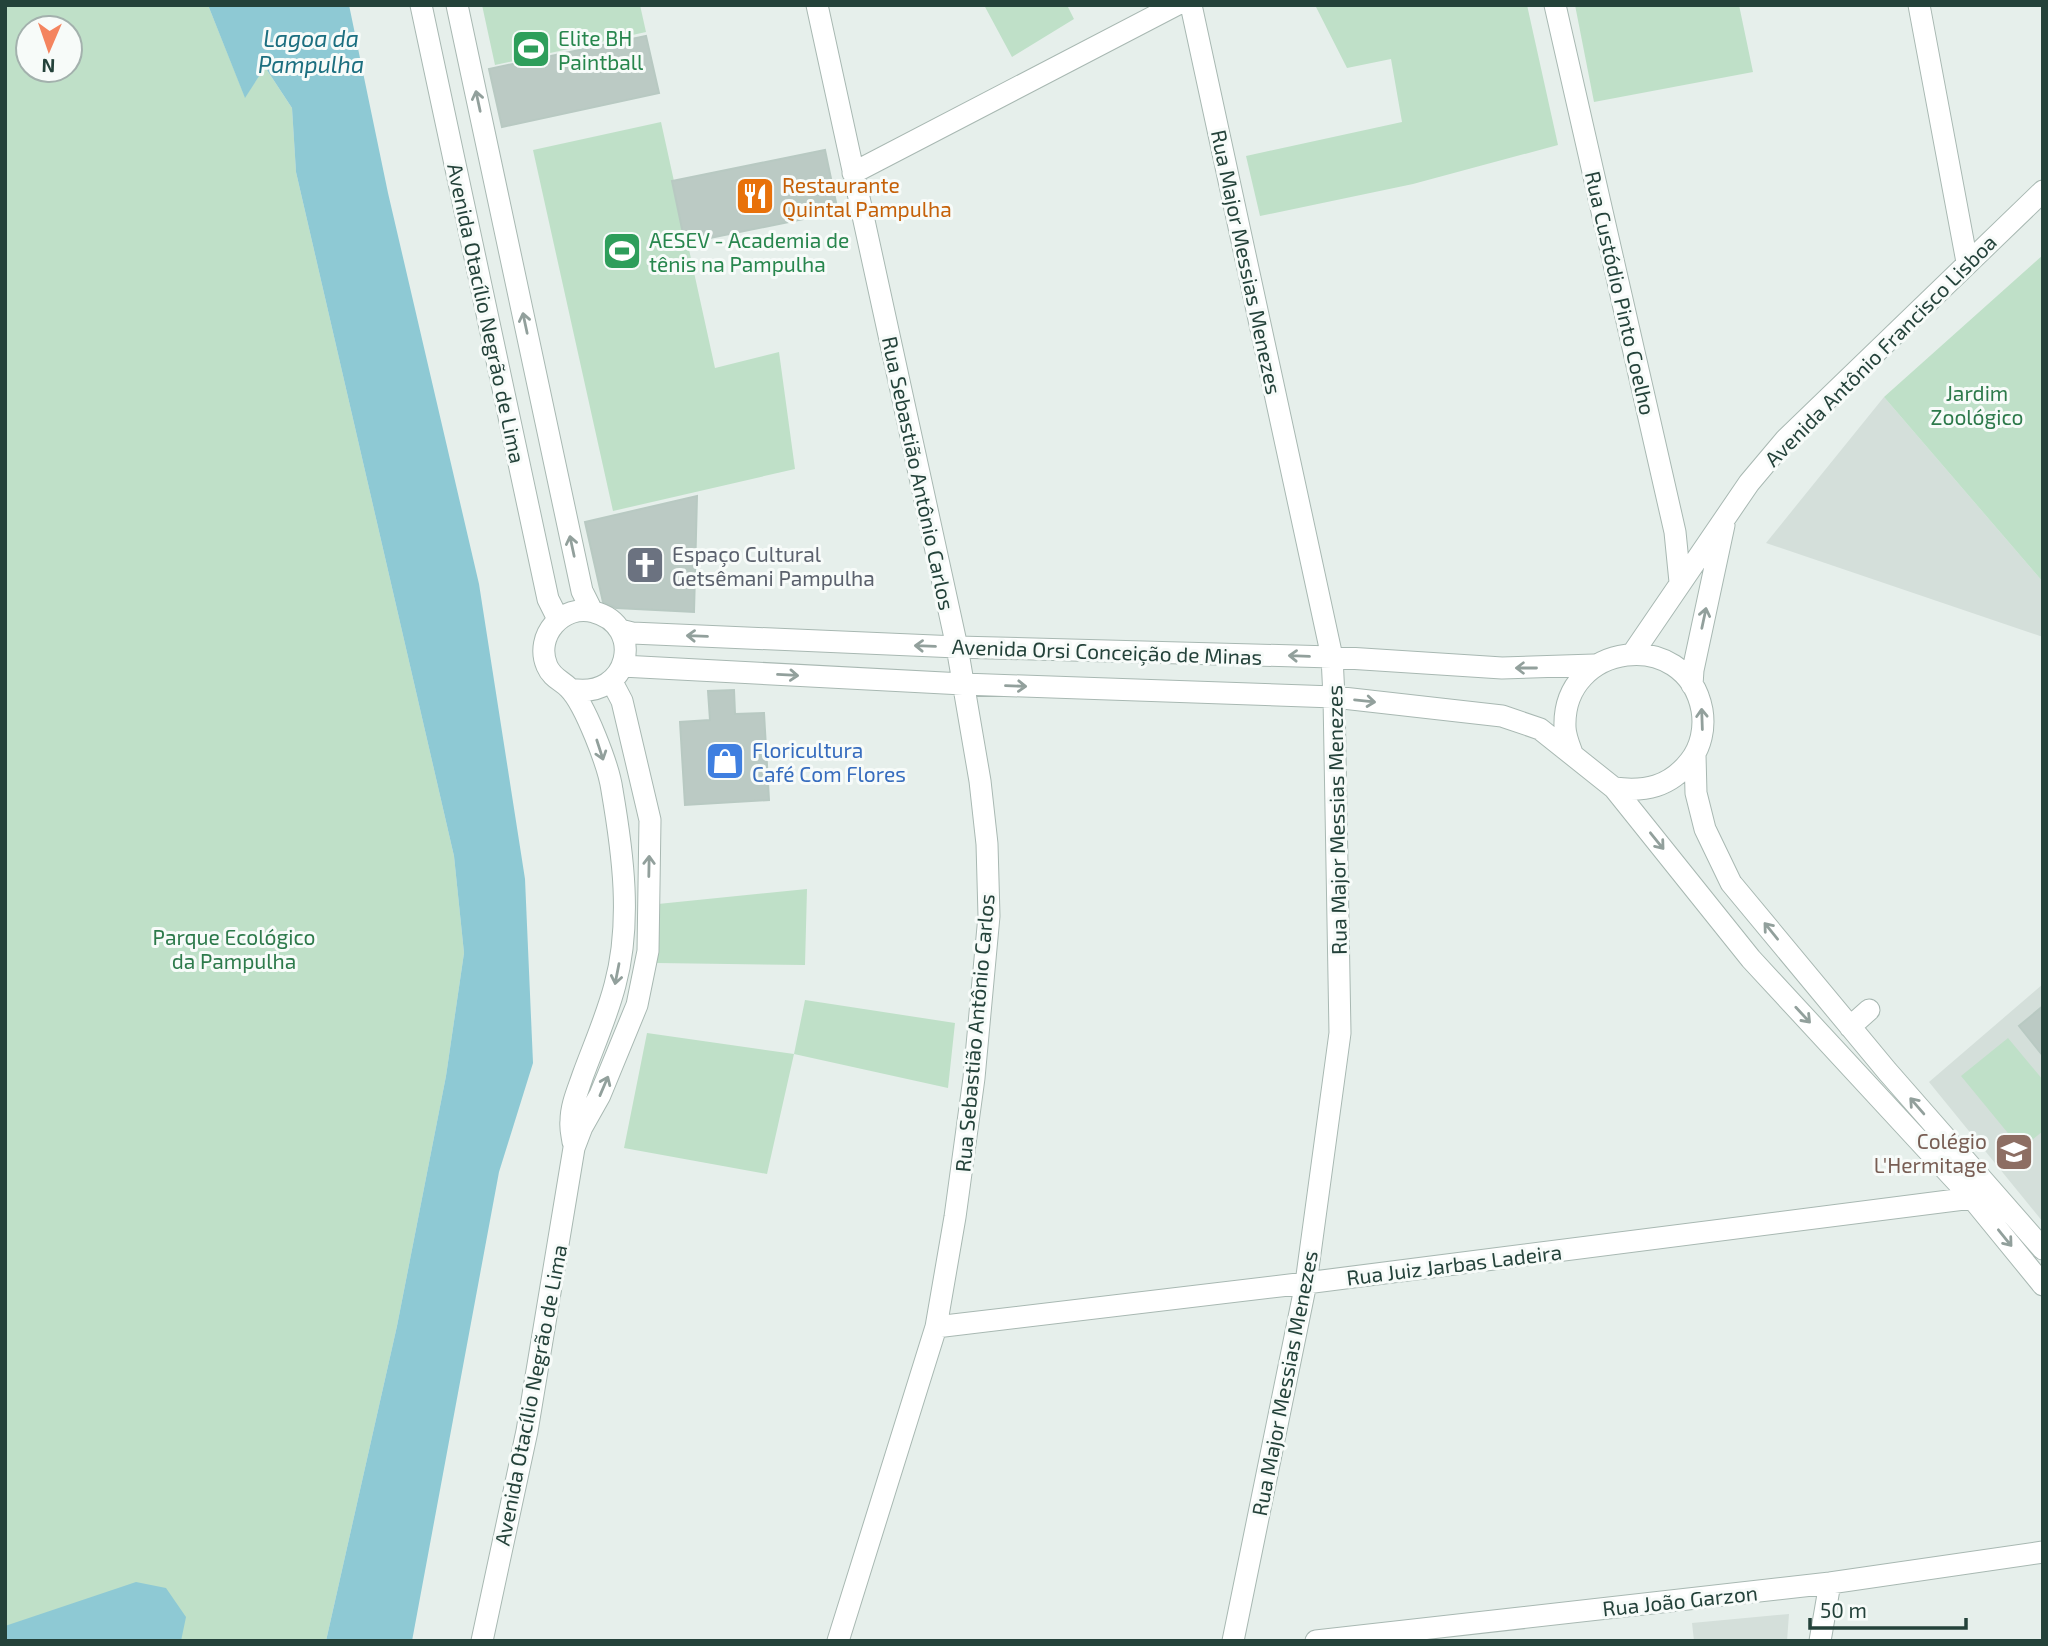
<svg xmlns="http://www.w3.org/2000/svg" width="2048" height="1646" font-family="'Exo 2',sans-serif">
<rect width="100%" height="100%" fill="#e6efeb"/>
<!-- built -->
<path fill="#d4dfda" d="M1884,397L2043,582V637L1766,543Z
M2043,984V1222L1929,1082Z
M1789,1614L1787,1641H1694L1692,1623Z"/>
<!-- green -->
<path fill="#bfe0c8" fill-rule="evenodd" d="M5,5H208L245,97L265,67L292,108L296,172L454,856L464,953L446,1076L397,1326L326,1641H5ZM28,28H70V70H28Z
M482,5H640L646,32L495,65Z
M984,5H1067L1074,19L1012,57Z
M1315,5H1527L1558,145L1413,184L1260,216L1246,156L1402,122L1391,59L1347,68Z
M1575,5H1739L1753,72L1594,102Z
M661,122L715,368L779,352L795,469L613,511L533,150Z
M2043,255V582L1884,397Z
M807,889L805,965L657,963L658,904Z
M805,1000L955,1023L948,1088L794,1054L767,1174L624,1148L647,1033L794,1054Z
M2008,1038L2043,1080V1131L2021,1149L1961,1076Z"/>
<!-- water -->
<path fill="#8ec9d4" d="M208,5H349L388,193L479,584L525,879L533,1063L499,1172L412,1641H326L397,1326L446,1076L464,953L454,856L296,172L292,108L265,67L245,98Z
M136,1582L166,1588L186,1617L181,1641H5V1626Z"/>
<!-- building -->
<path fill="#bbcac4" stroke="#b8c9c2" stroke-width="2" d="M646,36L659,93L502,127L489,69Z
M825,150L838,212L685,243L672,181Z
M697,496L694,612L616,608L603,602L585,522Z
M734,690L735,714L764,713L769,800L685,805L680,722L710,720L708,691Z
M2043,1006V1056L2019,1026Z"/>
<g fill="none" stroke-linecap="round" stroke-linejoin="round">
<!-- minor casing -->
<g stroke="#a8b8b2" stroke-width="23">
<path id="minor" d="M421,5L548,599L558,619
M457,5L582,591L592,611
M817,5L957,647L980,781L987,844L989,916L974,1078L955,1217L936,1327L838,1641
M1191,5L1332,657L1334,697L1340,1033L1306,1283L1233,1641
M1555,5L1675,532L1680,582
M1919,5L1967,262
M853,173L1176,5
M620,630L632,633L957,647L1332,657L1502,668L1594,665
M1633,653L1749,483L1786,439L2043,191
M622,666L963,684L1334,697L1502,716L1540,729L1614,788L1751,959L1972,1198L2043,1285
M1692,685L1693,670L1724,525
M570,689C631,701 645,625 594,612C563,603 534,636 547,666C552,678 561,680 569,688C585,704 609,767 612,790C623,854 632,922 615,985C607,1016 594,1045 583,1075C578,1090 571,1105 571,1121C570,1128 572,1135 573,1142
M1572,753C1569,745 1565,735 1565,727C1562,642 1686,626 1702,710C1705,728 1701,747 1690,761C1670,787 1645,792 1614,788
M1695,755L1696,793L1705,829L1731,883L1887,1071L2043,1249
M1850,1027L1869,1010
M936,1327L1306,1283L1972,1198
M482,1641L527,1431L574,1148L582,1127L600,1095L637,1005L648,951L650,820L622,701L612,682
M1316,1641L1830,1583L2043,1552
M1820,1641L1830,1583"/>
</g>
<!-- minor -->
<use href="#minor" stroke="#fff" stroke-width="21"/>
</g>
<!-- one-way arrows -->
<defs><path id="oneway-shaft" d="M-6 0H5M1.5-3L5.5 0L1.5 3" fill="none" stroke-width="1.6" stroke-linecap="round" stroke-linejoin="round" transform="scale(1.75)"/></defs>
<g stroke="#92a09c">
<use href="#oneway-shaft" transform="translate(478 101) rotate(-102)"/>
<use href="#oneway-shaft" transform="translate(525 323) rotate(-102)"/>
<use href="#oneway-shaft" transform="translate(572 546) rotate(-102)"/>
<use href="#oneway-shaft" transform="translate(1704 618) rotate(-78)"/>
<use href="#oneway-shaft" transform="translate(697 636) rotate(-178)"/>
<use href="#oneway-shaft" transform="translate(925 646) rotate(-178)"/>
<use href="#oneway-shaft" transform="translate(1299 656) rotate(-178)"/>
<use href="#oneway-shaft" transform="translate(1526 668) rotate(-180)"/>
<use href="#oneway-shaft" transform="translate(788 675) rotate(3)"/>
<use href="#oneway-shaft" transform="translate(1016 686) rotate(2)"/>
<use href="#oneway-shaft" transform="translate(1365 701) rotate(6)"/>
<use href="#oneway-shaft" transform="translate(1702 719) rotate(-92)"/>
<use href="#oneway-shaft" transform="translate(600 750) rotate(72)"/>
<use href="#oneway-shaft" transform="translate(1657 841) rotate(51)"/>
<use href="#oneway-shaft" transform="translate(649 866) rotate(-89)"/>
<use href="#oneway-shaft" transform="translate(1771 931) rotate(-129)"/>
<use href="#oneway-shaft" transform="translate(617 974) rotate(101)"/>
<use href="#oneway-shaft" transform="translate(1803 1015) rotate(47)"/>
<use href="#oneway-shaft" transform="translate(604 1086) rotate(-67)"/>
<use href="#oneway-shaft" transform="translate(1917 1106) rotate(-131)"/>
<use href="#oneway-shaft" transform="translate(2005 1238) rotate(51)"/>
</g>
<!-- icons -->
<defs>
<g id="stadium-square" transform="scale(2.0125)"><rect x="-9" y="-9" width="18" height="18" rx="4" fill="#2e9e5b" stroke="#f7fbf9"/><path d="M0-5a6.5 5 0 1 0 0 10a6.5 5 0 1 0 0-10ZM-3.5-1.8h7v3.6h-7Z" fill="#fff"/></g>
<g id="restaurant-square" transform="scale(2.0125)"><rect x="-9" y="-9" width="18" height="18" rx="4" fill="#e8710a" stroke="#f7fbf9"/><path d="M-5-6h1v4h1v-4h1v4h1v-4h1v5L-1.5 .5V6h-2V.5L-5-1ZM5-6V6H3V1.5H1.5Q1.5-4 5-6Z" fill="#fff"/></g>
<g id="church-square" transform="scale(2.0125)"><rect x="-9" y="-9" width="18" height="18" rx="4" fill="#6b7280" stroke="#f7fbf9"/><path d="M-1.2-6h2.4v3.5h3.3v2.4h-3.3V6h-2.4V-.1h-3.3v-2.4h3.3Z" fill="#fff"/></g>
<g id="shop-square" transform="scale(2.0125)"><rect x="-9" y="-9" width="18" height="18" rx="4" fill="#3f7fe0" stroke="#f7fbf9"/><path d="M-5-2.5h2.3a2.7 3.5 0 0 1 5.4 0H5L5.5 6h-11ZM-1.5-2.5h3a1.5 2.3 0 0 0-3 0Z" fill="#fff"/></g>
<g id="school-square" transform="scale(2.0125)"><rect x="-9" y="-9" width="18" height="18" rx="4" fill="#8d6e63" stroke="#f7fbf9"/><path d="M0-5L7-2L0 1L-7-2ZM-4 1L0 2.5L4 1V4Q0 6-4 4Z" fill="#fff"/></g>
</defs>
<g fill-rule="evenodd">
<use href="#stadium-square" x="531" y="49"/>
<use href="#restaurant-square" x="755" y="196"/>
<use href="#stadium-square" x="622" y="251"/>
<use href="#church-square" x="645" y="565"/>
<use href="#shop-square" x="725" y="761"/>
<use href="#school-square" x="2014" y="1152"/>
</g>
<g text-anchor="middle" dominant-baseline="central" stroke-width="6" stroke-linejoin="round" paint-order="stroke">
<!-- leisure labels -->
<g font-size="21" fill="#27864d" stroke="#f7fbf9" text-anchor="start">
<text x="558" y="37">Elite BH<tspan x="558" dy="24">Paintball</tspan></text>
<text x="649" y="239">AESEV - Academia de<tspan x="649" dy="24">tênis na Pampulha</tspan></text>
</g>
<!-- food labels -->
<g font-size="21" fill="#c56008" stroke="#f7fbf9" text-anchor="start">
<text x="782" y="184">Restaurante<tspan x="782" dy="24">Quintal Pampulha</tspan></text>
</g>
<!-- street labels -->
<g font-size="21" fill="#24423a" stroke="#f7fbf9">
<text transform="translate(1247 262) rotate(78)">Rua Major Messias Menezes</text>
<text transform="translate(1621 293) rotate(77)">Rua Custódio Pinto Coelho</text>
<text transform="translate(487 313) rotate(78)">Avenida Otacílio Negrão de Lima</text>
<text transform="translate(1880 350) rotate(-45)">Avenida Antônio Francisco Lisboa</text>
<text transform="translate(919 473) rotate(78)">Rua Sebastião Antônio Carlos</text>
<text transform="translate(1107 651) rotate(2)">Avenida Orsi Conceição de Minas</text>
<text transform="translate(1336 820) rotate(-91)">Rua Major Messias Menezes</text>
<text transform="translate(974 1033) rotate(-85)">Rua Sebastião Antônio Carlos</text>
<text transform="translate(1454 1264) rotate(-7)">Rua Juiz Jarbas Ladeira</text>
<text transform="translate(1284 1383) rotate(-79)">Rua Major Messias Menezes</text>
<text transform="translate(530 1395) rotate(-79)">Avenida Otacílio Negrão de Lima</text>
<text transform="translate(1680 1600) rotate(-6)">Rua João Garzon</text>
</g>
<!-- park labels -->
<g font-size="21" fill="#2d7a4b" stroke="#f7fbf9">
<text x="1977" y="392">Jardim<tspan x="1977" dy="24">Zoológico</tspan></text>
<text x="234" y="936">Parque Ecológico<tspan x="234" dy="24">da Pampulha</tspan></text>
</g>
<!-- worship labels -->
<g font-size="21" fill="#5b616d" stroke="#f7fbf9" text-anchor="start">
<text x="672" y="553">Espaço Cultural<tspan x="672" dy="24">Getsêmani Pampulha</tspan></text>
</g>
<!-- shop labels -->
<g font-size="21" fill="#366cbe" stroke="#f7fbf9" text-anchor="start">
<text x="752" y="749">Floricultura<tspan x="752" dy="24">Café Com Flores</tspan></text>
</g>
<!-- education labels -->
<g font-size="21" fill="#785e54" stroke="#f7fbf9" text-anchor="end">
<text x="1987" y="1140">Colégio<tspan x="1987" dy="24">L'Hermitage</tspan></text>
</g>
<!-- water labels -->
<g font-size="23" font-style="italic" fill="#1c6f80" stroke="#f7fbf9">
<text x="311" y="38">Lagoa da<tspan x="311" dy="26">Pampulha</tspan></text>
</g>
</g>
<!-- border -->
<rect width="2048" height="1646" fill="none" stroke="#24423a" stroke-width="14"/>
<!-- north arrow -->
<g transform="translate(49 49) rotate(182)"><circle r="33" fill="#f7fbf9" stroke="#a3b1ad" stroke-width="2"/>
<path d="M0-5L12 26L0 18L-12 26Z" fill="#f4845f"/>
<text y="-10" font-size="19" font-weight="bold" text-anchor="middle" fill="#24423a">N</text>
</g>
<!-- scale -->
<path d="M1810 1618v10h156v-10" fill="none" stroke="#24423a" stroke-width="3.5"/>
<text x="1820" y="1618" font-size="21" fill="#24423a" stroke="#f7fbf9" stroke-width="5" paint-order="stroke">50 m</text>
</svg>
